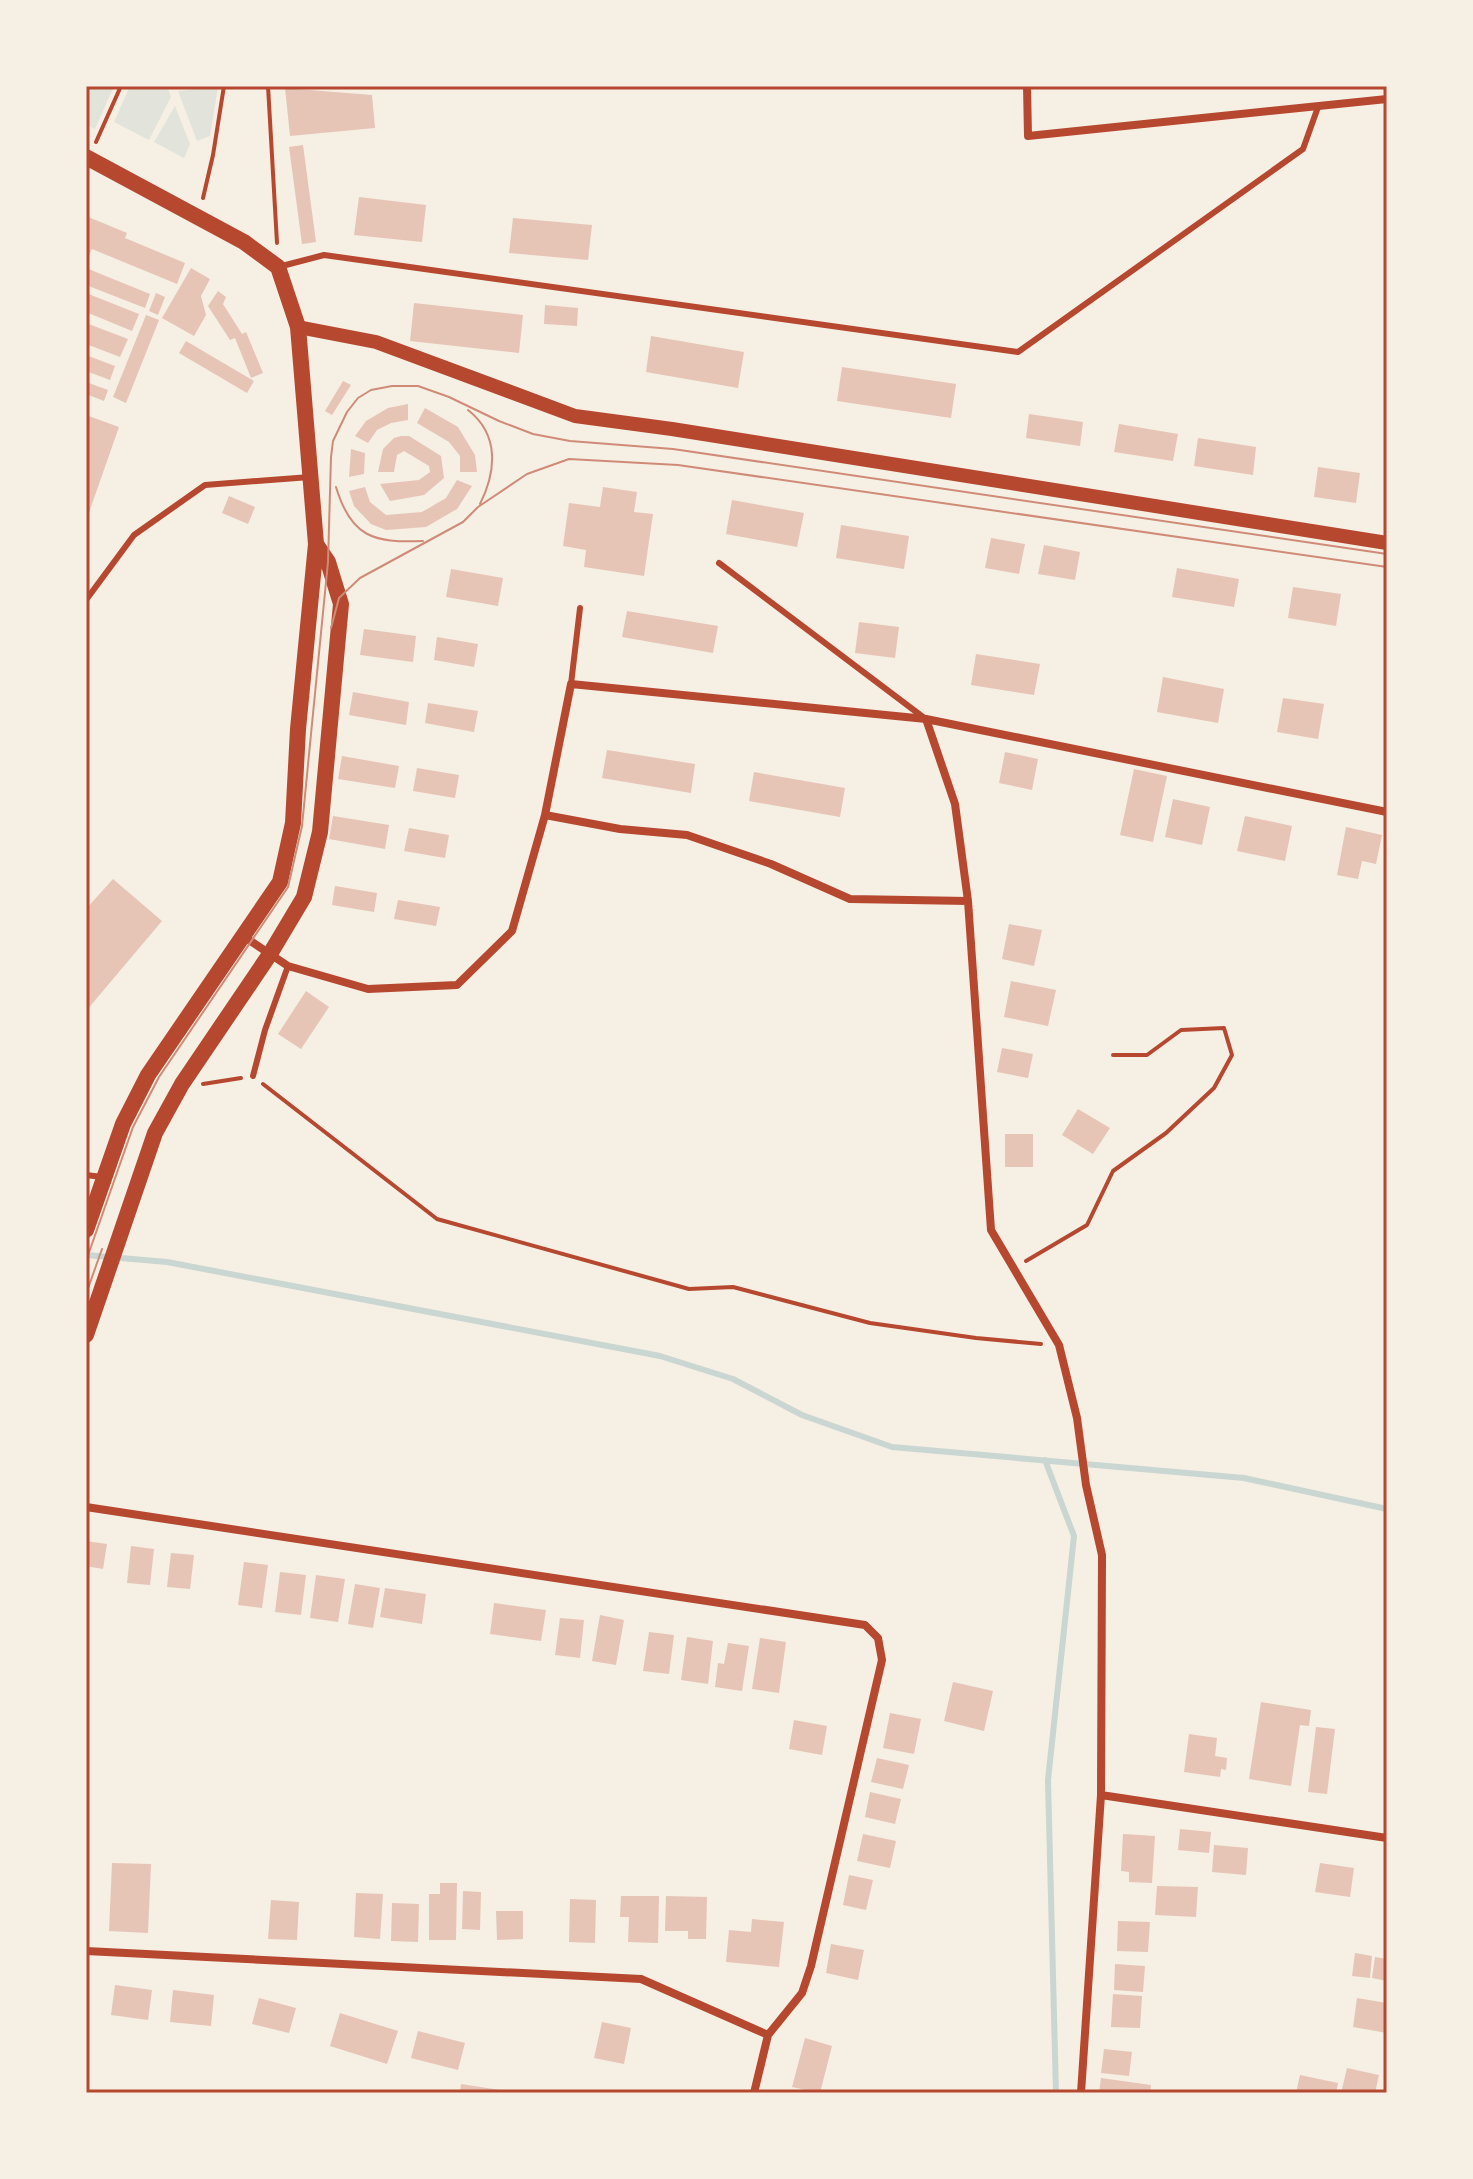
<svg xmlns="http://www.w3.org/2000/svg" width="1473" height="2179" font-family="Inter,sans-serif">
<rect width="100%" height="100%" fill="#f6efe4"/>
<!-- green -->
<path fill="#e2e4dc" d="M86,86H114L95,129L86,125Z
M130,86H167L171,97L149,140L114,122Z
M218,87L210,136L197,141L178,91Z
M175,106L190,144L184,158L154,142Z"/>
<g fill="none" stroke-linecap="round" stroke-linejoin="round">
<!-- stream -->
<path stroke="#c9d6d2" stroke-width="6" d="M86,1255L167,1262L660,1356L733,1379L802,1415L892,1447L1244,1478L1387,1509
M1045,1460L1074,1536L1048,1780L1056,2093"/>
</g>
<!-- building -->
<path fill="#e6c5b7" d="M285,88L372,95L375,128L290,136Z
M303,145L316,242L302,244L289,147Z
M359,197L426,205L422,242L354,235Z
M86,216L127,233L125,238L185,263L177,284L92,249L88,257L86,256Z
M513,218L592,225L588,260L509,253Z
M86,268L150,294L145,308L86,285Z
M191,268L210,279L201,296L206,315L194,336L162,318Z
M218,291L226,297L223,304L242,334L246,332L263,373L251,378L235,338L230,340L208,306Z
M86,293L139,314L132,331L86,312Z
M156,293L165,297L158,315L149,311Z
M414,303L523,315L519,353L410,341Z
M545,305L578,308L577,326L544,324Z
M146,315L159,320L126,403L113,397Z
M86,323L128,339L120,357L86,344Z
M651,336L744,352L738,388L646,372Z
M186,341L254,381L247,393L179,353Z
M86,355L115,366L110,380L86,371Z
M842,367L956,384L951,418L837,401Z
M343,381L351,385L332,415L325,411Z
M86,382L108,390L104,401L86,394Z
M408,404V420L391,423L377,430L368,443L355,436L366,421L388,408Z
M425,408L458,427L475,455L477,472H460V456L449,442L417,423Z
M1029,414L1083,422L1080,446L1026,438Z
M86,415L119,427L86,521Z
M1119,424L1178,434L1173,461L1114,452Z
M401,436H409L441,456L444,478L424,495L390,501L380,484L419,480L430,472L429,466L404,451L397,455L394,472H378L383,449L394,438Z
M1198,438L1256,447L1253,475L1194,466Z
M351,449L365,453L364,474L349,477Z
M1318,467L1360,473L1356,503L1314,497Z
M457,480L472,486L457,509L426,527L386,530L371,524L354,506L349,491L365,487L370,502L386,515L422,512L446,498Z
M603,487L637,492L634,512L653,514L644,576L584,567L586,550L563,546L569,503L600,507Z
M229,496L255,507L248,524L222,513Z
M732,500L804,513L797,547L726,534Z
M841,525L909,536L904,569L836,558Z
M991,538L1025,544L1019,574L985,568Z
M1044,545L1080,552L1075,580L1038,574Z
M1177,568L1239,579L1234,607L1172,597Z
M451,569L503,578L498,606L446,597Z
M1293,587L1341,594L1336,626L1288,618Z
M627,611L718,626L713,653L622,637Z
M859,622L899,627L895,658L855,653Z
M364,629L416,636L413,662L360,655Z
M437,637L478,644L474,667L434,660Z
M976,654L1040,664L1034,695L971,685Z
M1163,677L1224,689L1218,723L1157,712Z
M353,692L409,702L406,725L349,715Z
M1283,698L1324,704L1318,739L1277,732Z
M428,703L478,711L474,732L425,723Z
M607,750L695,764L691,793L602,778Z
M1005,752L1038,759L1032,790L999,783Z
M342,756L399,766L395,788L338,779Z
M417,768L459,775L455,798L413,791Z
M1134,769L1167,776L1153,842L1120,835Z
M754,772L845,788L840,817L749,801Z
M1173,799L1210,807L1202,845L1165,837Z
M333,816L389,825L385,849L329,839Z
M1245,816L1292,826L1285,861L1237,851Z
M1346,827L1382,835L1376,864L1362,861L1358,879L1337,875Z
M409,828L449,835L445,858L404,851Z
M113,879L162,921L86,1011V909Z
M335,886L377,893L374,912L332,905Z
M398,900L440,907L436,926L394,919Z
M1009,924L1042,930L1034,966L1002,959Z
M1011,981L1056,990L1048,1026L1004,1017Z
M306,991L329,1007L301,1049L278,1034Z
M1002,1048L1033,1054L1028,1078L997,1072Z
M1078,1109L1110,1128L1093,1154L1062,1135Z
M1005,1134H1033V1167H1005Z
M86,1541L107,1544L103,1569L86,1566Z
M131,1546L154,1549L150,1585L127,1583Z
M171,1553L194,1555L190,1589L167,1587Z
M244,1562L268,1565L262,1608L238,1605Z
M280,1572L306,1575L301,1615L275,1612Z
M316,1575L345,1579L338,1622L310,1618Z
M355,1584L380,1588L373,1628L348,1624Z
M385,1588L426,1594L422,1624L380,1617Z
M494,1603L546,1610L541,1641L490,1634Z
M600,1615L624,1620L616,1665L592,1661Z
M560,1618L584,1620L580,1658L555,1655Z
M649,1632L674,1635L669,1674L643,1671Z
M687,1637L713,1641L708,1684L681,1680Z
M760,1638L786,1642L779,1693L752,1689Z
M728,1643L749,1646L742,1691L715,1687L718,1663L724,1664Z
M953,1682L993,1691L984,1731L944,1721Z
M1261,1702L1311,1710L1309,1726L1300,1725L1291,1786L1249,1779Z
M890,1713L921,1719L914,1754L883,1748Z
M794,1720L827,1726L822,1755L789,1749Z
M1316,1727L1335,1729L1327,1794L1308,1792Z
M1189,1734L1217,1738L1215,1756L1227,1758L1226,1770L1221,1769L1220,1777L1184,1772Z
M877,1758L909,1765L903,1789L871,1782Z
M870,1792L901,1799L895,1824L865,1817Z
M1180,1829L1211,1832L1209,1853L1178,1850Z
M863,1834L896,1841L890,1868L857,1861Z
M1123,1834L1155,1836L1152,1883L1129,1882V1872L1121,1871Z
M1214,1845L1248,1848L1246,1875L1212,1872Z
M112,1863L151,1864L148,1933L109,1931Z
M1320,1863L1354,1868L1350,1897L1315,1892Z
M849,1875L873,1880L866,1910L843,1905Z
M440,1883H457L456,1940H429V1894H440Z
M1157,1886L1198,1887L1196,1917L1155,1915Z
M463,1891L481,1892L480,1930L462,1929Z
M356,1893L383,1894L380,1939L354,1937Z
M621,1896H659L658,1943L628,1942L629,1917H620Z
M666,1896L707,1897L706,1939H688V1931H665Z
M570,1899L596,1900L595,1943L569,1942Z
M271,1900L299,1902L297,1940L268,1939Z
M392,1903L419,1904L418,1942L391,1941Z
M496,1911H523V1939L497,1940Z
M752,1919L784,1922L779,1967L726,1962L729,1930L751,1932Z
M1118,1921L1150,1922L1148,1952L1117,1951Z
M831,1944L864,1950L858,1980L826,1973Z
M1355,1953L1372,1956L1370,1978L1352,1976Z
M1375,1957L1387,1959V1981L1372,1978Z
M1115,1964L1145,1966L1143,1992L1114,1990Z
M115,1985L152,1990L148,2020L111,2015Z
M173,1990L214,1995L211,2026L170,2022Z
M1113,1994L1142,1996L1140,2028L1111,2027Z
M259,1998L296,2008L289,2033L252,2024Z
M1357,1998L1387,2003V2033L1353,2027Z
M340,2013L398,2031L387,2064L330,2046Z
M602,2022L631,2028L624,2064L594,2058Z
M418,2031L465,2043L458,2070L411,2058Z
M805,2038L832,2046L820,2093L792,2087Z
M1104,2049L1132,2052L1129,2076L1101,2073Z
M1347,2068L1379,2075L1375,2093H1341Z
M1300,2075L1338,2083L1336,2093H1296Z
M1101,2078L1151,2085L1150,2093H1099Z
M461,2084L500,2090V2093H460Z"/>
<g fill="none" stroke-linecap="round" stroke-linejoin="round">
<!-- path -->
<path stroke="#b5482f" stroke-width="4" d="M171,86H181
M268,86L277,243
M96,142L121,86
M203,198L213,155L224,86
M203,1084L241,1078
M263,1084L437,1219L689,1289L733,1287L870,1323L976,1338L1041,1344
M1026,1261L1087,1225L1113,1171L1166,1133L1214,1088L1232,1055L1224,1028L1181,1030L1147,1055H1113"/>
<!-- service -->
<path stroke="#b5482f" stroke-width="6" d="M278,267L324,255L1018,352L1303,149L1318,107
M719,563L923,717
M86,600L134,535L205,485L310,477
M571,684L580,608
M253,1076L265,1030L288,966
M86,1175L102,1177"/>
<!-- minor -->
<path stroke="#b5482f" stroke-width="8" d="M1027,86L1028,136L1387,99
M926,719L955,804L968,901L991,1230L1059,1345L1077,1418L1086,1485L1102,1555L1101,1795L1081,2093
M545,815L620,829L687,835L771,864L850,899L968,901
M243,936L288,966L368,989L457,985L512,931L545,815L571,684L926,719L1387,812
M86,1507L865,1625L878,1638L882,1660L811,1966L802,1993L768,2035L754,2093
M1101,1795L1387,1838
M86,1951L641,1979L768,2035"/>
<!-- tertiary -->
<path stroke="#b5482f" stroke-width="14" d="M298,327L376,342L575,416L672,429L1387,543"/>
<!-- secondary -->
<path stroke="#b5482f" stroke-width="16" d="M86,157L244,242L278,267L298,327L316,544L298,729L293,823L280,882L148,1075L123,1124L86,1230
M86,1335L155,1133L182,1084L270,954L304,897L320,832L341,604L328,562L316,544"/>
<!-- tram -->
<path stroke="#cf8b77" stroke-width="2" d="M468,410C500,435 496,472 480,504
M336,487C351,537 373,543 423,541
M331,628L339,598L360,578L463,522L478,507L527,474L569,459L678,465L1387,567
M86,1261L133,1127L159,1077L288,887L302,826L311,734L328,562L331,457L333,441L347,412L358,398L371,390L392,386H418L449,397L499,421L533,434L570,441L673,449L1387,554
M86,1294L102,1249"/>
</g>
<!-- border -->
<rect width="1473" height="2179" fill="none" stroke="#f6efe4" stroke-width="176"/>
<rect x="88" y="88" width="1297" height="2003" fill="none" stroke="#b5482f" stroke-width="3"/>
</svg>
